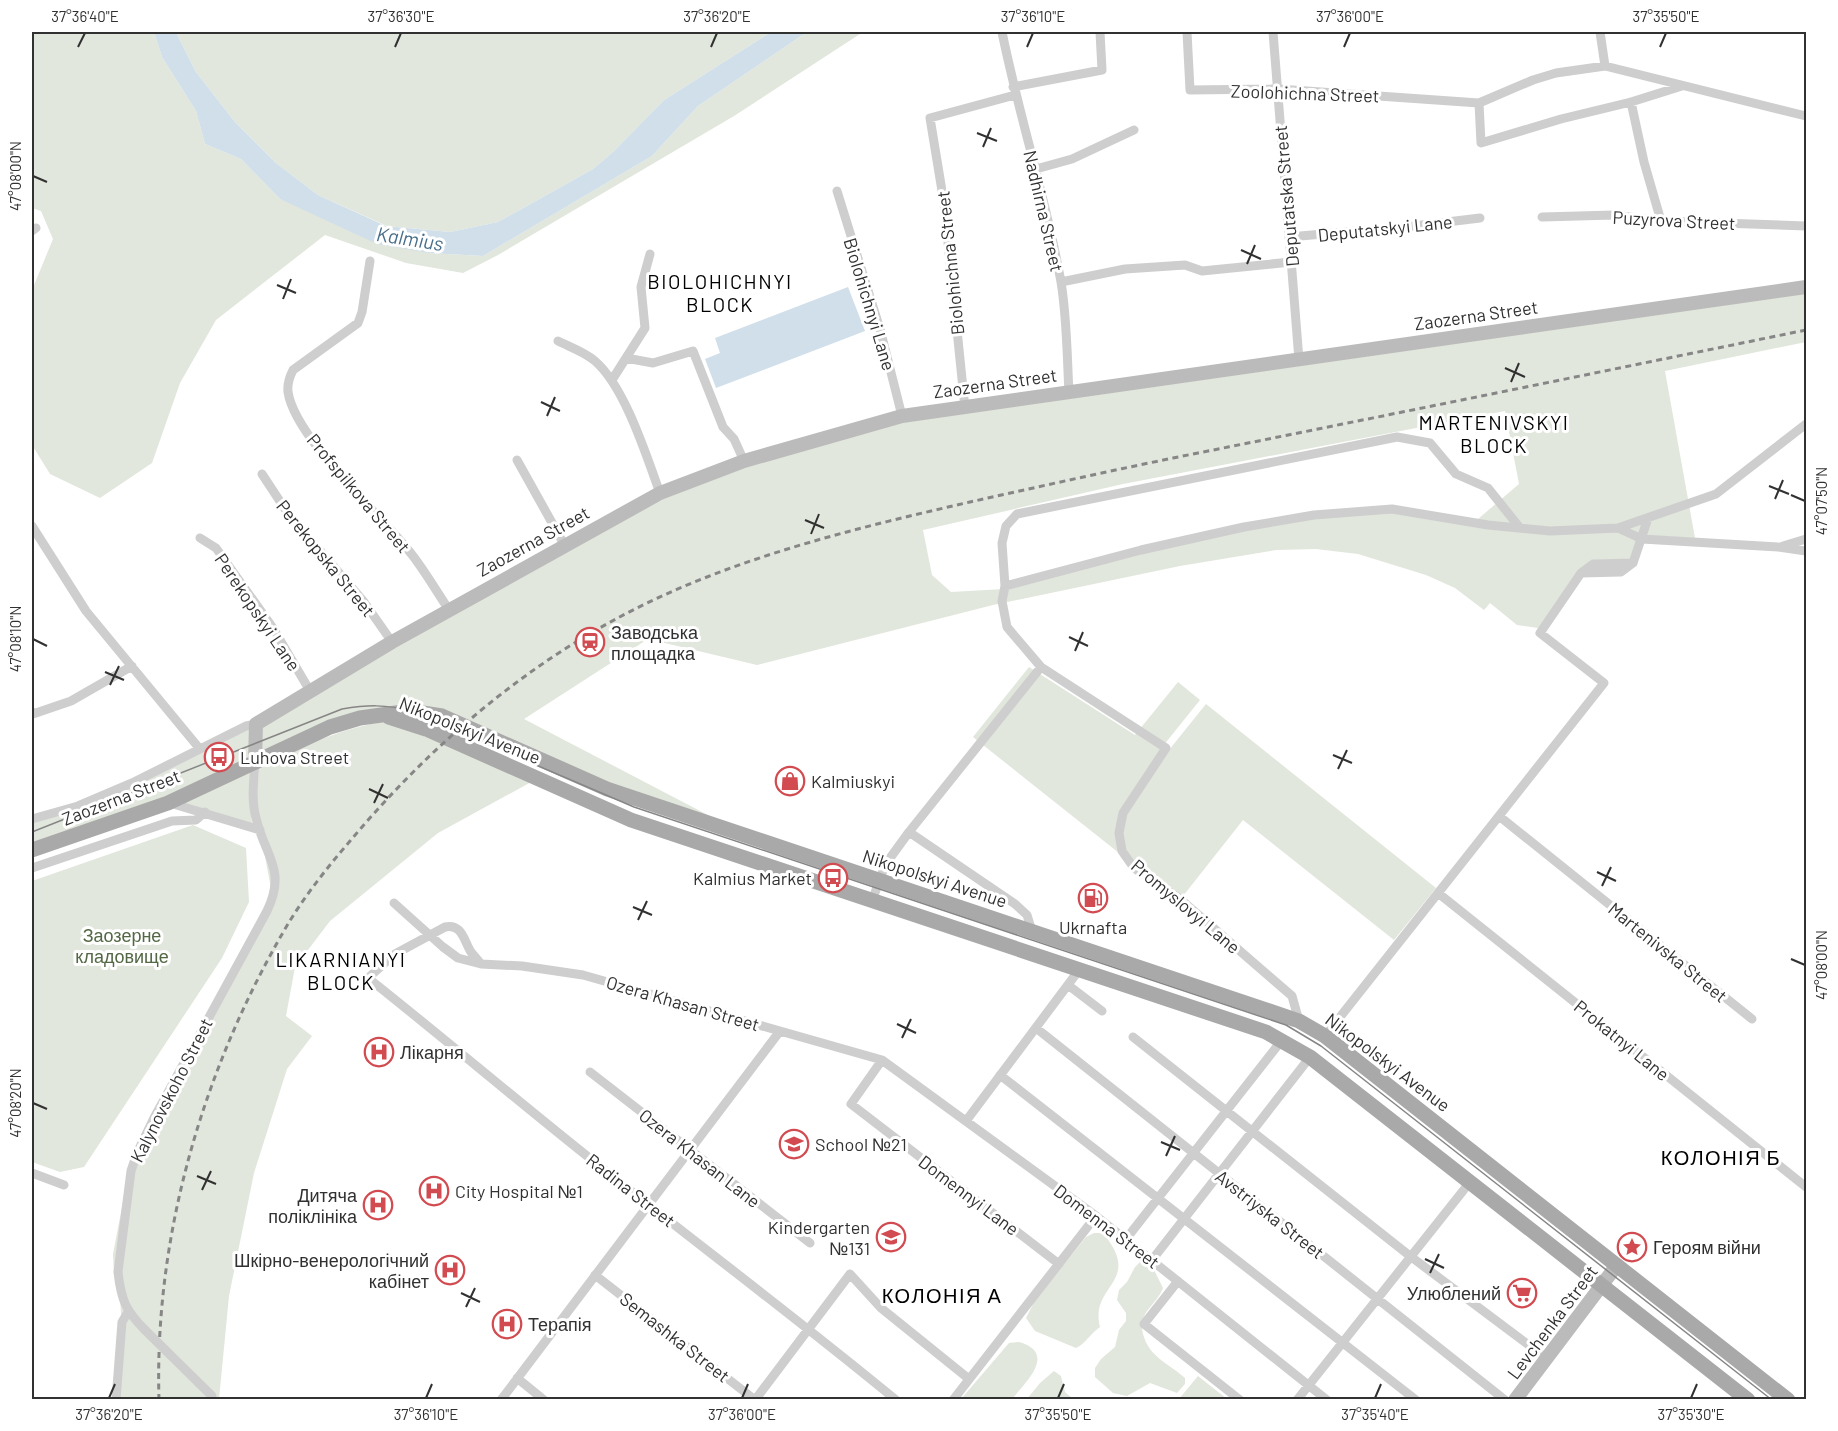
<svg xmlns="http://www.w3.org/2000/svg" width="1838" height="1431" font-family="Barlow,sans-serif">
<rect width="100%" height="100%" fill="#fff"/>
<!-- green -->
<path fill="#e1e7dc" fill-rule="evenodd" d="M32,32H154L162,57L196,111L205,144L241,159L280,199L429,253L483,256L652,156L698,106L807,32H863L734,116L498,255L463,273L406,263L325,235L216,320L180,383L152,463L100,498L50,474L32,445V290L53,239L41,211L32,208Z
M176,32H771L664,100L614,151L593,169L498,222L450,232L387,226L318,195L276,163L235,122L196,72Z
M1806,287V342L1665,371L1695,538L1641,535L1632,559L1591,560L1538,628L1517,625L1490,603L1484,610L1455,588L1426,575L1358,554L1316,549L1276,550L1180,566L993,605L757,665L648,639L524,719L727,825L608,785L444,713L376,715L187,792L32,850V819L78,806L246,726L660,493L902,416ZM1505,411L1519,484L1471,525L1392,511L1315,517L1244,529L1142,553L1004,589L951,592L932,575L923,530L1123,484Z
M1029,667L1135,735L1178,682L1200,700L1163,746L1120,812L1119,853L973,737Z
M1206,704L1436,888L1394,940L1243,820L1183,896L1135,864L1126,850L1122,833L1126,815L1169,750Z
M387,721L533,781L438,833L330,921L295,967L286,1016L312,1036L287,1069L254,1173L229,1296L219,1399L119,1400L122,1330L120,1297L114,1275L113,1254L129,1170L268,911L271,888L261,836L257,799L259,766C301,747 341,728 387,721Z
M251,770L249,799L253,831L224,817L167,807Z
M193,825L246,848L249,902L222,958L84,1167L60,1172L32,1162V881Z
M1094,1233H1103C1144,1283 1089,1284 1100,1327C1091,1333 1085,1344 1076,1348L1035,1331L1026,1318L1035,1300L1086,1237Z
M1140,1262L1154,1270L1163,1288C1159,1298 1153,1303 1147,1311C1142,1318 1141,1326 1143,1334C1149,1357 1168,1363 1185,1378V1384L1177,1393L1150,1383L1127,1396L1113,1393L1095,1377V1368L1101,1359L1115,1347L1119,1330L1126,1321V1313L1117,1300L1119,1290L1127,1282L1135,1267Z
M1019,1342C1058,1353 1025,1383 1012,1399H961L1009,1343Z
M1054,1371L1061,1376L1065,1392L1073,1399H1027L1040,1383Z
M1198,1376L1227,1399H1179Z"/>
<!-- water -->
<path fill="#d0dfe9" d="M154,32H176L196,72L235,122L276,163L318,195L386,226L450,232L498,222L593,169L614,151L664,100L771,32H807L698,106L652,156L483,256L429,253L377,244L280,199L241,159L205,144L196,111L162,57Z
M848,287L865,331L716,388L705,359L720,353L715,338Z"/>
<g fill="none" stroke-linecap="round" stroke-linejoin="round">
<!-- street -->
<path stroke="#cecece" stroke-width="9" d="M1002,32C1019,116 1046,198 1061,282C1067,318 1067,356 1069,393
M1187,32L1190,90L1278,89L1479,103L1533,80L1556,73L1605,66L1806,116
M1273,32L1299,360
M1600,32L1605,66
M1013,87L1102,70L1100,32
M1631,102L1644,162L1661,221
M1479,103L1481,143L1561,119L1631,102L1682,86
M1036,169L1072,159L1134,130
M837,191L880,329L902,416
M1542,217L1614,215L1661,221L1806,226
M32,231L36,228
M1289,237L1414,226L1480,218
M370,261L362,312L358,323L293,370C289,378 287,384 288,392C295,439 383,516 413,556C426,573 437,592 449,610
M1061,282L1125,269L1185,265L1202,271L1291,262
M558,341C570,347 585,352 595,361C625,387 646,455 660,493
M626,358L653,363L693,351L723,427L734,439L744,461
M612,380L645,328L641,287L650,254
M965,408L944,203L930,118L1015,95
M517,460L565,546
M262,474L287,512L364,602L392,642
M32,526L86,611L199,748
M1618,528L1642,539L1778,547L1806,551
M200,538L216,548L273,628L310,691
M1783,546L1806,539
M1581,573L1621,572L1633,563L1648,518
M1005,586L1141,550L1244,527L1314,515L1392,509L1488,525L1550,531L1618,528L1716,494L1806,424
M32,712L33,714L71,701L132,666
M170,803L260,830
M1499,816L1752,1019
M32,819L78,806L132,783L246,726L256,724
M909,832L1041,667
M32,868L172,821L196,820L205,812
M1438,893L1806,1187
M872,901L885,865L909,832L1015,904L1027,915L1032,931
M394,903L443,947L458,958L481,964
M1068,985L1102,1011
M1299,1021L1292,996L1180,899L1134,868L1122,851L1119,833L1123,813L1166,748L1041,667L1007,627L1002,601L1005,586L1002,543L1006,526L1017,514L1397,437L1430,443L1456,474L1488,488L1520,528
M1036,1028L1505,1400
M1325,1036L1604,683L1540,633L1581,573L1593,564L1633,563
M1133,1037L1410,1256L1546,1358
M882,1060L851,1104L1059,1264
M590,1072L810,1243
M1000,1075L1416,1400
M966,1121L1079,970
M32,1173L64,1185
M1126,1239L1282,1040
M1152,1260L1310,1057
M595,1275L755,1400
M1178,1281L1144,1324L1240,1400
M145,1330C126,1311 121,1300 118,1272L131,1171L137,1153L154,1118L267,911C287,869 265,857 256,818C251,800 254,780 255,762
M517,1378L544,1400
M116,1400L122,1322L128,1312
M501,1400L780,1031
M755,1400L850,1274L881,1308L969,1379
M896,1400C798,1319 696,1243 597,1164C520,1103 445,1039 368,978L395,954L445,927C462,923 464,941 471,952C474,956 478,960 481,964L522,966L583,975L882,1060L1096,1216L1327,1400
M953,1400L1096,1216
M1297,1400L1470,1182"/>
<!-- secondary -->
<path stroke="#bbb" stroke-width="14" d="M255,762L256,724L392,642L660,493L744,461L902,416L1806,287
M1515,1400L1617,1265"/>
<!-- primary -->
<path stroke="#a9a9a9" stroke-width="15" d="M389,717L426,729L631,820L1266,1032L1310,1057L1748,1400
M32,850L168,803L330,727L360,718L410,711L442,716L607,789L1299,1021L1325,1036L1788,1400"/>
<!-- tram -->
<path stroke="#868686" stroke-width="1.5" d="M32,832L342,709C366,705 387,704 410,711L634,807L1286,1025L1321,1046L1772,1400"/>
<!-- rail -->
<path stroke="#868686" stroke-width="3" stroke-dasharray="6 4.5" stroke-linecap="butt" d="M159,1400C154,1236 203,1070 285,929C303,898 326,869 350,841C430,746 525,664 637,608C741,556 856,528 970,502C1037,487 1105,472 1173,458C1384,416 1595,373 1806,330"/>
<!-- street-bridge -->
<path stroke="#cecece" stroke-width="9" d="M145,1330L212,1396"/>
</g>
<!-- ticks -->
<path fill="none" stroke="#313131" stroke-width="2" d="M78,47L85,33M395,47L401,33M711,47L717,33M1027,47L1033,33M1344,47L1350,33M1660,47L1666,33M977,133L997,141M983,147L991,128M33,176L47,182M1241,250L1261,259M1247,264L1255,245M277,285L296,293M283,299L291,279M1505,368L1525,377M1511,382L1519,363M541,402L560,411M547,416L555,397M1769,486L1789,494M1791,495L1805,501M1775,499L1783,480M805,520L824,528M811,534L819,514M1069,637L1088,646M33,639L47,646M1075,651L1083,632M105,672L124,680M110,685L119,666M1333,755L1352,763M1338,769L1347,750M369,789L388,798M374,803L383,784M1597,872L1616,881M1602,886L1611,867M633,907L652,915M638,920L647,901M1791,959L1805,965M897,1024L916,1033M902,1038L911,1019M33,1103L47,1109M1161,1142L1180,1150M1166,1156L1175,1136M197,1176L216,1184M202,1190L211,1171M1425,1259L1444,1268M1430,1273L1439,1254M461,1293L480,1302M466,1307L475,1288M109,1398L115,1384M426,1398L432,1384M742,1398L748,1384M1058,1398L1064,1384M1375,1398L1381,1384M1691,1398L1697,1384"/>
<!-- icons -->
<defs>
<g id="station-ring" transform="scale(1.5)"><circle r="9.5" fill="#fff" stroke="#d14b50" stroke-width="1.5"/><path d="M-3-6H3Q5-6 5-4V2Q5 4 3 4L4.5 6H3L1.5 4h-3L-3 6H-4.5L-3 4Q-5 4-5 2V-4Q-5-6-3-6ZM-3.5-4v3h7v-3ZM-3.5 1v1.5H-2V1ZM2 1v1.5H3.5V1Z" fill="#d14b50"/></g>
<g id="bus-ring" transform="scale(1.5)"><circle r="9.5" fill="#fff" stroke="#d14b50" stroke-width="1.5"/><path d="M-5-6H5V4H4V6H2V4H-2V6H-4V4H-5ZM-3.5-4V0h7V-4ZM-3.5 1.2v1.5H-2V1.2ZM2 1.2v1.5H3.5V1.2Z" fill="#d14b50"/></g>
<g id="shop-ring" transform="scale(1.5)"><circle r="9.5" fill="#fff" stroke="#d14b50" stroke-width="1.5"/><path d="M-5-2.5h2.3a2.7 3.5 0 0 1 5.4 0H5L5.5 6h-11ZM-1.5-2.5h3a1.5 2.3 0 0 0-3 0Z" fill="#d14b50"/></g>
<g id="fuel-ring" transform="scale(1.5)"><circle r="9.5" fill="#fff" stroke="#d14b50" stroke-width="1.5"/><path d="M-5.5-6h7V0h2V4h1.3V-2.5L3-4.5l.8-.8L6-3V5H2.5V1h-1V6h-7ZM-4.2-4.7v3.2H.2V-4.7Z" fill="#d14b50"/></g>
<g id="hospital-ring" transform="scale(1.5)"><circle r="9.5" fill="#fff" stroke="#d14b50" stroke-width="1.5"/><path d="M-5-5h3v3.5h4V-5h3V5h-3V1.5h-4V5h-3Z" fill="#d14b50"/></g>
<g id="school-ring" transform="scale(1.5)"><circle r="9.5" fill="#fff" stroke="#d14b50" stroke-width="1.5"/><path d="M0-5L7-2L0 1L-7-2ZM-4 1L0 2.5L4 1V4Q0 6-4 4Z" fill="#d14b50"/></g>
<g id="sight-ring" transform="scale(1.5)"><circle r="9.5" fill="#fff" stroke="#d14b50" stroke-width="1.5"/><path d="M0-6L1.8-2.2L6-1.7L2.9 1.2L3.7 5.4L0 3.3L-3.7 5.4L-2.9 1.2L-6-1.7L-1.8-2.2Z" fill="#d14b50"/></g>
<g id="supermarket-ring" transform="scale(1.5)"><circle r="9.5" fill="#fff" stroke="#d14b50" stroke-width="1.5"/><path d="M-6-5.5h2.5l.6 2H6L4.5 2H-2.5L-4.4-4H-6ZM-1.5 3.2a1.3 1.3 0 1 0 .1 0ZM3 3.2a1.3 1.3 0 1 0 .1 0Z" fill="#d14b50"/></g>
</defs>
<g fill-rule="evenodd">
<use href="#station-ring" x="590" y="642"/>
<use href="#bus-ring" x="219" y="757"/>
<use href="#shop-ring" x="790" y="781"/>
<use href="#bus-ring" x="833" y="878"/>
<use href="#fuel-ring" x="1093" y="898"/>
<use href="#hospital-ring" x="379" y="1052"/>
<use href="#school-ring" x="794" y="1144"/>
<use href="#hospital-ring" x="434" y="1191"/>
<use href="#hospital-ring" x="378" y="1205"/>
<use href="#school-ring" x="891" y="1237"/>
<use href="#sight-ring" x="1632" y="1247"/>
<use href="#hospital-ring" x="450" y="1270"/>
<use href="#supermarket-ring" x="1522" y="1293"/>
<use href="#hospital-ring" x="507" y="1324"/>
</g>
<g text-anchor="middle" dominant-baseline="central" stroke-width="6" stroke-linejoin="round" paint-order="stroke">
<!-- street labels -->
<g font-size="18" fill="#313131" stroke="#fff">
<text transform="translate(1305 93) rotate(2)">Zoolohichna Street</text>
<text transform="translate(1286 196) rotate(-95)">Deputatska Street</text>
<text transform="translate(1044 211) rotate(77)">Nadhirna Street</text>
<text transform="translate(1674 220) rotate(3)">Puzyrova Street</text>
<text transform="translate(1385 228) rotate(-6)">Deputatskyi Lane</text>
<text transform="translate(950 263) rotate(-96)">Biolohichna Street</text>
<text transform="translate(870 304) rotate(73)">Biolohichnyi Lane</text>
<text transform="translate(1476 315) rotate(-8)">Zaozerna Street</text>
<text transform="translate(995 383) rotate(-8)">Zaozerna Street</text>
<text transform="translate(359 493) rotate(50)">Profspilkova Street</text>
<text transform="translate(533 541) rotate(-29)">Zaozerna Street</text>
<text transform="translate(326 558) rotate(51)">Perekopska Street</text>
<text transform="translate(258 612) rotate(56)">Perekopskyi Lane</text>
<text transform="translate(470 730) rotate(22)">Nikopolskyi Avenue</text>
<text transform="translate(121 797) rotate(-21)">Zaozerna Street</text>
<text transform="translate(935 878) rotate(18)">Nikopolskyi Avenue</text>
<text transform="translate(1186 906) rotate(40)">Promyslovyi Lane</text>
<text transform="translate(1668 952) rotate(39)">Martenivska Street</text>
<text transform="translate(683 1003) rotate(16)">Ozera Khasan Street</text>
<text transform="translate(1622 1040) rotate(39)">Prokatnyi Lane</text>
<text transform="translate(1388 1062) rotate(37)">Nikopolskyi Avenue</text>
<text transform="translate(171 1090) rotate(-63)">Kalynovskoho Street</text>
<text transform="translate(700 1158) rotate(38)">Ozera Khasan Lane</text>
<text transform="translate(631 1190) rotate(38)">Radina Street</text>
<text transform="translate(969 1195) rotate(37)">Domennyi Lane</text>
<text transform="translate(1270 1214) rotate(38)">Avstriyska Street</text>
<text transform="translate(1107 1226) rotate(37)">Domenna Street</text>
<text transform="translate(1552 1322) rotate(-53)">Levchenka Street</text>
<text transform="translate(675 1337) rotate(38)">Semashka Street</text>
</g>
<!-- poi labels -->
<g font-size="18" fill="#313131" stroke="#fff" text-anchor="start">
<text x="611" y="632">Заводська<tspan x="611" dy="21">площадка</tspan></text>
<text x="240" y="757">Luhova Street</text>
<text x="811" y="781">Kalmiuskyi</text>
<text x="812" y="878" text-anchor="end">Kalmius Market</text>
<text x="1093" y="927" text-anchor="middle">Ukrnafta</text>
<text x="400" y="1052">Лікарня</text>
<text x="815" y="1144">School №21</text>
<text x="455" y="1191">City Hospital №1</text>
<text x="357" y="1195" text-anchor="end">Дитяча<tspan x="357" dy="21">поліклініка</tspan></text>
<text x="870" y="1227" text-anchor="end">Kindergarten<tspan x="870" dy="21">№131</tspan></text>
<text x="1653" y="1247">Героям війни</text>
<text x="429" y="1260" text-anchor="end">Шкірно-венерологічний<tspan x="429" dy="21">кабінет</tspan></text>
<text x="1501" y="1293" text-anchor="end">Улюблений</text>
<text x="528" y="1324">Терапія</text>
</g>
<!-- park labels -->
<g font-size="18" fill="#536844" stroke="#fff">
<text x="122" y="935">Заозерне<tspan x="122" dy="21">кладовище</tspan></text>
</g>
<!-- water labels -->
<g font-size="20" font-style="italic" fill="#486e8a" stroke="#fff">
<text transform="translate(410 238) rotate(9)">Kalmius</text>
</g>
<!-- neighbourhood labels -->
<g font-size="20" letter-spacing="1.5" fill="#000" stroke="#fff">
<text x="720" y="281">BIOLOHICHNYI<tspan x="720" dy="23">BLOCK</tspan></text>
<text x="1494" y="422">MARTENIVSKYI<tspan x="1494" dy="23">BLOCK</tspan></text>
<text x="341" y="959">LIKARNIANYI<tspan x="341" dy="23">BLOCK</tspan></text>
<text x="1721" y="1157">КОЛОНІЯ Б</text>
<text x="942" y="1295">КОЛОНІЯ А</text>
</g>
</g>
<!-- border -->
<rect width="1838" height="1431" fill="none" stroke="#ffffff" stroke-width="66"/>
<rect x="33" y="33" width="1772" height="1365" fill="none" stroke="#313131" stroke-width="2"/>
<g font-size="15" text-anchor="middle" fill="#313131">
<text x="85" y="22">37°36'40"E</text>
<text x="401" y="22">37°36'30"E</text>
<text x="717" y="22">37°36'20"E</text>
<text x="1033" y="22">37°36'10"E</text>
<text x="1350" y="22">37°36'00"E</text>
<text x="1666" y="22">37°35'50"E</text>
<text transform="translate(16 176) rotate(-90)" y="5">47°08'00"N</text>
<text transform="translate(1822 501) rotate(-90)" y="5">47°07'50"N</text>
<text transform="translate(16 639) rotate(-90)" y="5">47°08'10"N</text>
<text transform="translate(1822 965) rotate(-90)" y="5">47°08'00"N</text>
<text transform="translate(16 1103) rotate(-90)" y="5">47°08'20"N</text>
<text x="109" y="1420">37°36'20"E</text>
<text x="426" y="1420">37°36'10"E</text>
<text x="742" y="1420">37°36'00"E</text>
<text x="1058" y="1420">37°35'50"E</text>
<text x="1375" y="1420">37°35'40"E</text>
<text x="1691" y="1420">37°35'30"E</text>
</g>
</svg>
